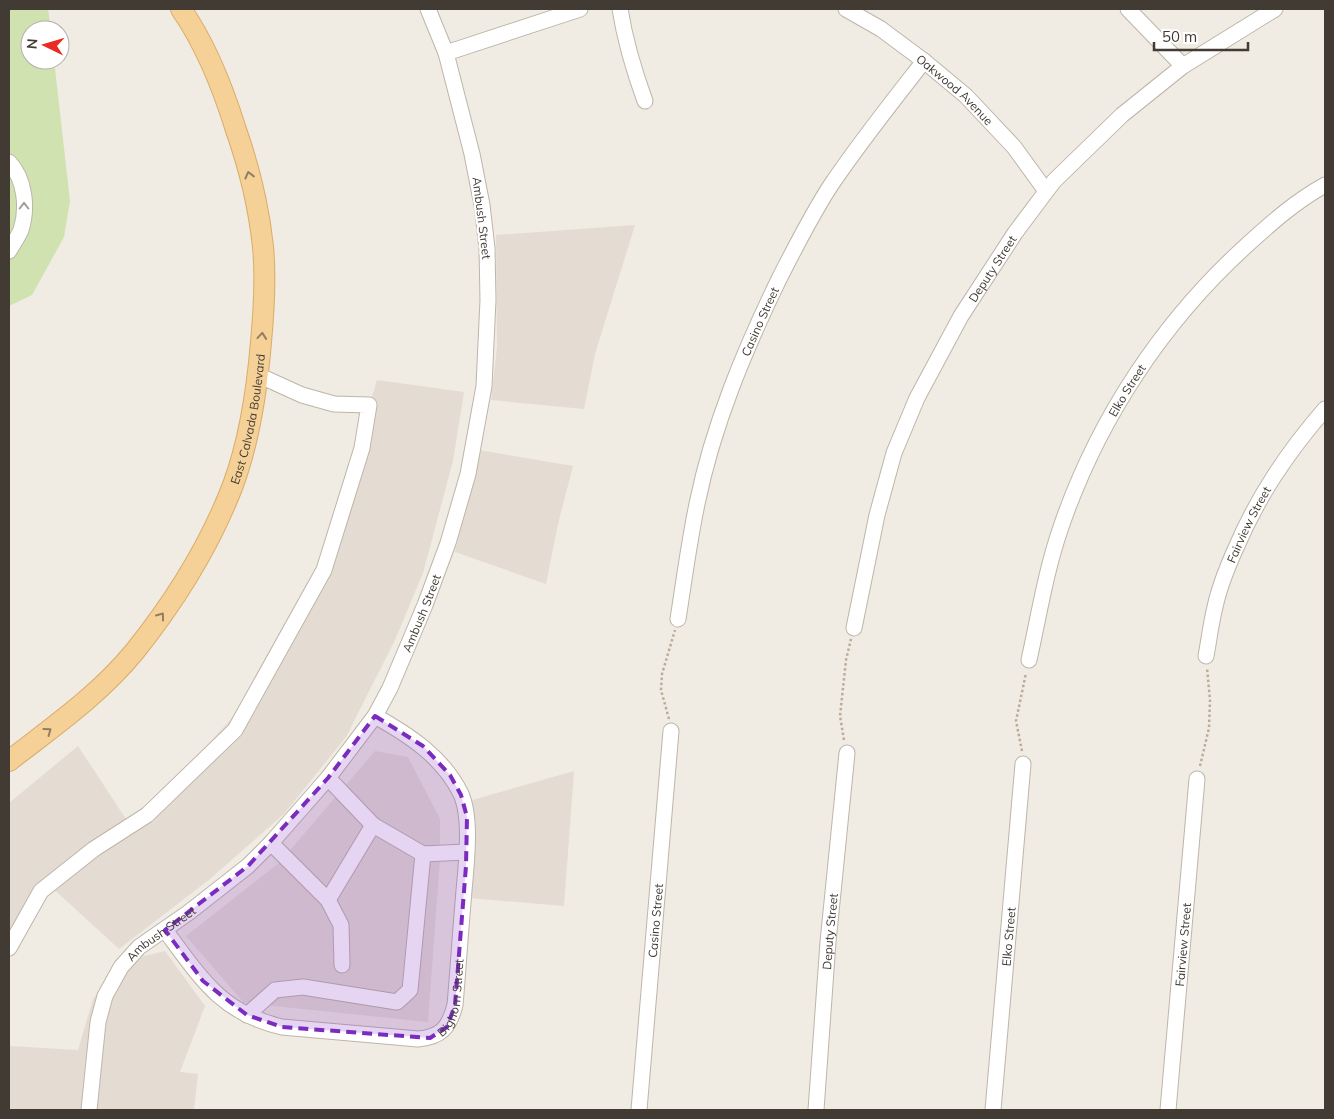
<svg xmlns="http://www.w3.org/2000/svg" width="1334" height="1119" font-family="Mulish,sans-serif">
<rect width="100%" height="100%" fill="#f0ebe3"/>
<!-- residential -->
<path fill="#e4dcd2" d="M635,225L595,354L584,409L491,400L497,347L496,235Z
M377,380L464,392L453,461L423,573L395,640L346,737L284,814L210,879L119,949L48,884L9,946V803L78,746L128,822L162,794L232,718L322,566Z
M479,450L573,466L558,524L546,584L455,552Z
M375,751L408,757L440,819V859L428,1022L244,1003L186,936L279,863Z
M574,771L564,906L468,898L469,801Z
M165,951L205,1006L180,1072L198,1074L194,1110H9V1046L78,1050L93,999L119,962Z"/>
<!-- green -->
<path fill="#d0e2af" d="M9,9H48L51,30H30V60H54L70,201L64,237L32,295L9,306Z"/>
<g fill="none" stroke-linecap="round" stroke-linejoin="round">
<!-- minor casing -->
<g stroke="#beb5aa" stroke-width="17">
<g id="minor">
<path d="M620,9C625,40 634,71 645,101"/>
<path id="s1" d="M846,9L881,29L924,61L966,96L1014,147L1046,191"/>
<path d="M1128,9L1183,66"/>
<path d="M446,53L580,9"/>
<path d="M9,162C25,179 28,208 21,230C18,237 13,244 9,251"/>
<path id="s2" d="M678,619C684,581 689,542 697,504C713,425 745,349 780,277C796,246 812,214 831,185C860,142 892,102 924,61"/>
<path id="s3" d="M854,628L877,515L894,453L917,398L961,316L1015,233L1054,181L1122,115L1183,66L1275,9"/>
<path id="s4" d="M1206,656C1209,640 1211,623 1215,607C1219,588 1227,568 1235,550C1258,496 1287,453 1325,409"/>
<path id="s5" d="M1029,660C1039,615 1046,570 1061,527C1098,419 1163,321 1247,245C1271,223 1296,201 1325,185"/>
<path d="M373,825L423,854"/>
<path d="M271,843L328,900L341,925L342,965"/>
<path d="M328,900L373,825L328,778"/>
<path id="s6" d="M165,930C200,977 221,1013 282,1027L418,1039C441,1037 449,1028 455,1005C458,971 460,937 463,903C465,873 473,821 461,794C443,757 409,735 375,716"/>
<path d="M9,948L41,891L94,849L147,815L235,730L324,570L362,448L369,405L334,404L302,395L258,375"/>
<path d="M247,1015L275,990L303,987L397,1002L410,990L423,854L466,852"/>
<path id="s7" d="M89,1110L98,1022L105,996L121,967L139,947L188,913L248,866L271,843L328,778L375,716L390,688L425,605L448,543L468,474L484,386L488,300L487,248L482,205L472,154L446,53L428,9"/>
<path id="s8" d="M639,1110L671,731"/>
<path id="s9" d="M816,1110L828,942L847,753"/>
<path id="s10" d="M993,1110L1023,764"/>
<path id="s11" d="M1168,1110L1197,779"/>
</g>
</g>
<!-- major casing -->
<g stroke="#d9ac68" stroke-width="22">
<g id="major">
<path id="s12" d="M9,761C54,726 99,695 135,651C175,601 210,545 233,485C250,439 257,390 261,342C264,310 266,278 263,247C259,208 249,167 236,130C223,88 206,45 181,9"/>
</g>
</g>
<!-- path -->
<path stroke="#bbac99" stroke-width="2.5" stroke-dasharray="2.5 2.5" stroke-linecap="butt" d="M669,719L661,690L662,674L675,630
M844,740L840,716L846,660L851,639
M1022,751L1016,721L1026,673
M1200,766L1209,728L1210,700L1207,668"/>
<!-- minor -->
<use href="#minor" stroke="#fff" stroke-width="15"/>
<!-- major -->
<use href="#major" stroke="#f6d197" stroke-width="20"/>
</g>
<!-- one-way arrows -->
<defs><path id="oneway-chevron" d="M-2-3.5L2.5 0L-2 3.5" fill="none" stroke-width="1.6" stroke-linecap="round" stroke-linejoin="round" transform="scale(1.25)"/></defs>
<g stroke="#937e61">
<use href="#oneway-chevron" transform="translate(249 175) rotate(-104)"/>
<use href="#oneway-chevron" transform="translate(262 336) rotate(-85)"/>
<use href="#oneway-chevron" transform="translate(161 616) rotate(-54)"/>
<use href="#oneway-chevron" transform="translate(48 731) rotate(-36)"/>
</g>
<use stroke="#a09d9a" href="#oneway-chevron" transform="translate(24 206) rotate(-90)"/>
<!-- marked area -->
<path fill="#7b2cbf" fill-opacity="0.2" stroke="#7b2cbf" stroke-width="4" stroke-dasharray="10 6" stroke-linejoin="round" d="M375,716L423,746L450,775L461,795L467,817L466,866L455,1005L447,1027L430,1038L282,1027L247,1015L203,981L165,930L248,866L328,778Z"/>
<g text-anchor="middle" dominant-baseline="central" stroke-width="4.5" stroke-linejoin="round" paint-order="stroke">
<!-- street labels -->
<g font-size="12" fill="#423b34" stroke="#fff">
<text stroke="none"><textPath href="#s1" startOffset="136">Oakwood Avenue</textPath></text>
<text transform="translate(482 218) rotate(83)">Ambush Street</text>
<text stroke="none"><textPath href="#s3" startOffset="389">Deputy Street</textPath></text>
<text stroke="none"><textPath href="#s2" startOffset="310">Casino Street</textPath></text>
<text stroke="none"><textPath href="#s5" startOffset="289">Elko Street</textPath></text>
<text stroke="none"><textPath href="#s12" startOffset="429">East Calvada Boulevard</textPath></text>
<text stroke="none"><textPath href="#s4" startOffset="139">Fairview Street</textPath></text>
<text stroke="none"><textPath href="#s7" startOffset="621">Ambush Street</textPath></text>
<text stroke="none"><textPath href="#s8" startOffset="190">Casino Street</textPath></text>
<text stroke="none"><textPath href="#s9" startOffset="179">Deputy Street</textPath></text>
<text stroke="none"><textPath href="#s7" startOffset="201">Ambush Street</textPath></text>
<text stroke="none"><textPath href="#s10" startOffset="174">Elko Street</textPath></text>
<text stroke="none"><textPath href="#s11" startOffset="166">Fairview Street</textPath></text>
<text stroke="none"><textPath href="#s6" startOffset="354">Bighorn Street</textPath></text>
</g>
</g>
<!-- border -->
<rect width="1334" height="1119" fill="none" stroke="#423b34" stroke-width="20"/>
<!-- north arrow -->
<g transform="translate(45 45) rotate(275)"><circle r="24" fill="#ffffff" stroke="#b3b1ae"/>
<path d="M0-4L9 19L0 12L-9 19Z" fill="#e92b21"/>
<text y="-8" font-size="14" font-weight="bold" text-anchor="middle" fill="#423b34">N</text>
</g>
<!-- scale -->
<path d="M1154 42v8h94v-8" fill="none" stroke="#423b34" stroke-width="2.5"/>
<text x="1162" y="42" font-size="15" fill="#423b34" stroke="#ffffff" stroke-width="4" paint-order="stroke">50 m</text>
</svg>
